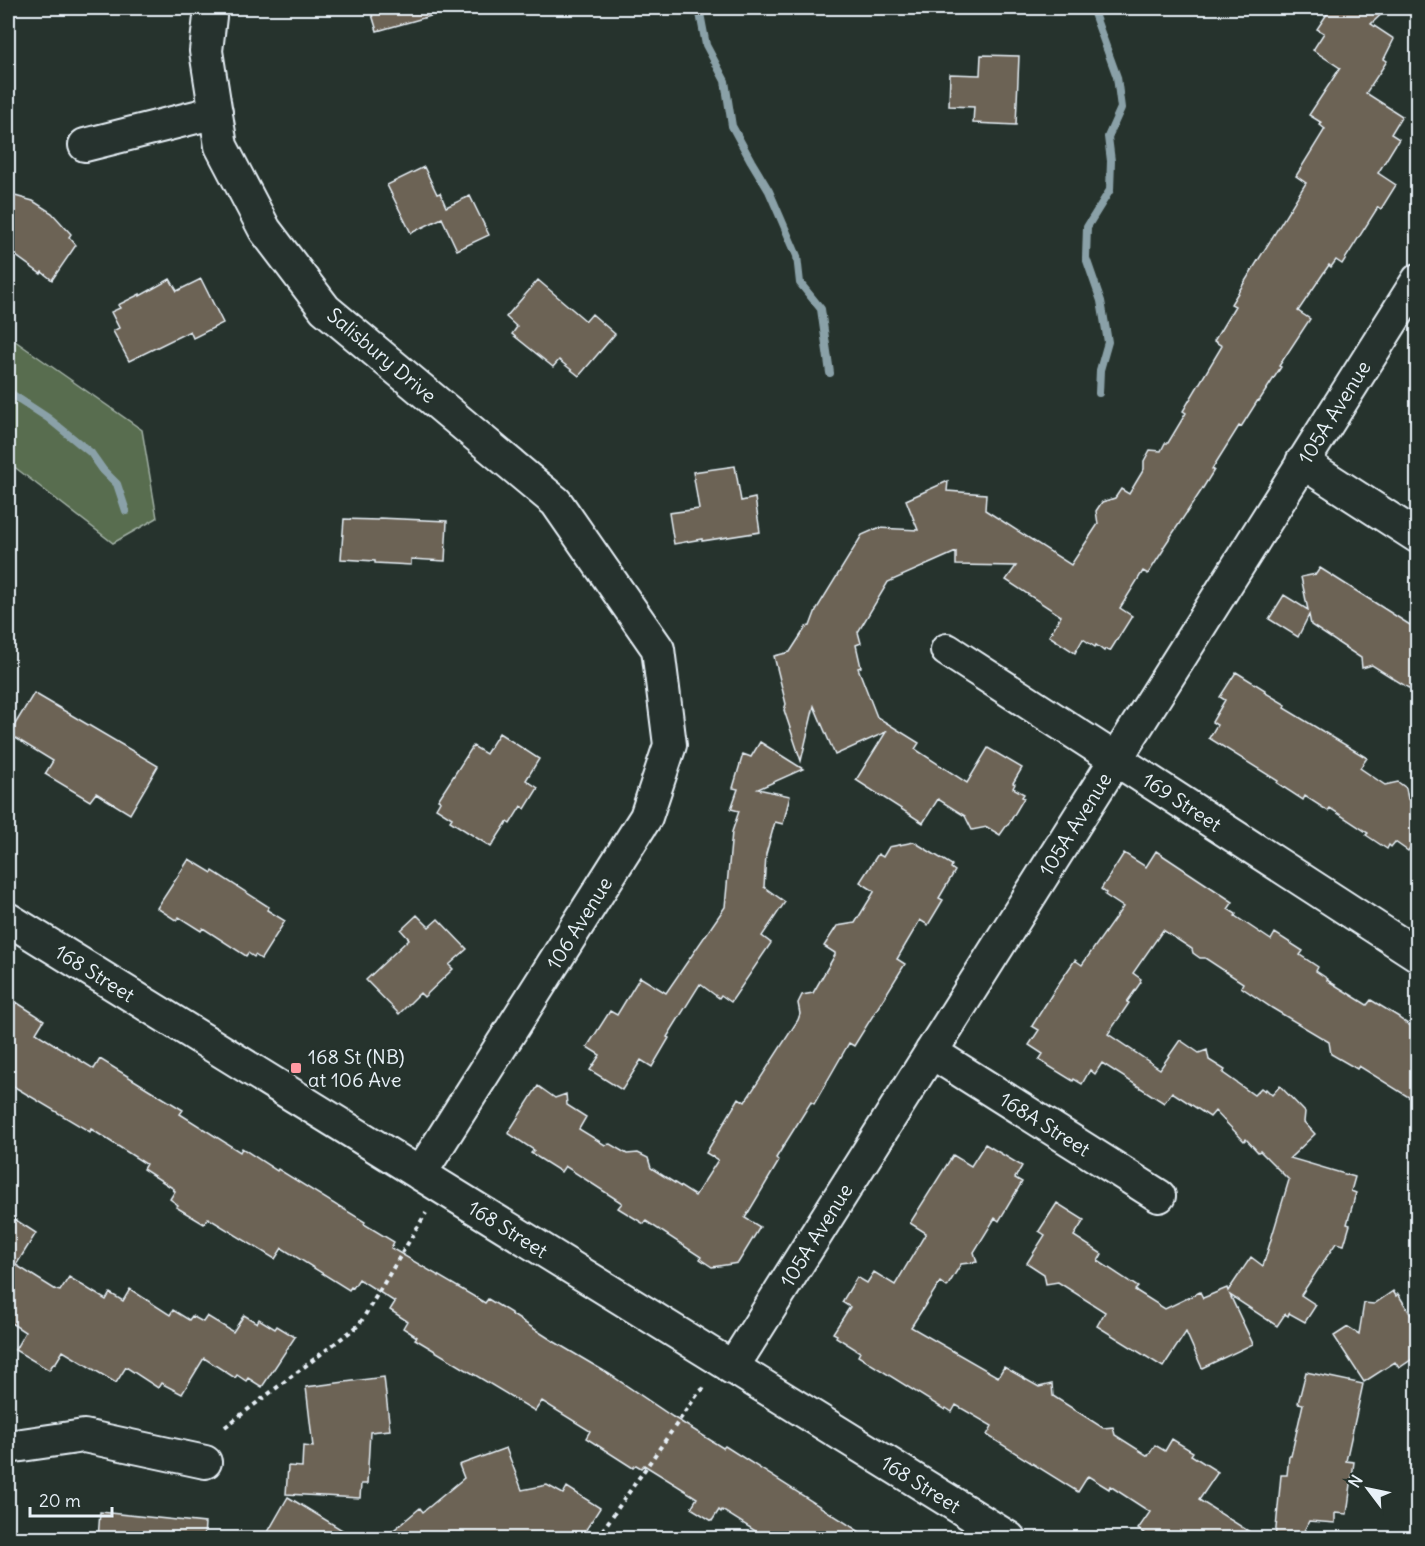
<svg xmlns="http://www.w3.org/2000/svg" width="1425" height="1546" font-family="Delius,sans-serif">
<rect width="100%" height="100%" fill="#26332d"/>
<filter id="ink" filterUnits="userSpaceOnUse"><feTurbulence type="fractalNoise" baseFrequency=".0167" numOctaves="2"/><feDisplacementMap in="SourceGraphic" scale="12" xChannelSelector="R" yChannelSelector="G"/><feConvolveMatrix kernelMatrix="1 2 1 2 8 2 1 2 1" color-interpolation-filters="sRGB"/></filter>
<g filter="url(#ink)">
<!-- green -->
<path fill="#586d50" stroke="#a0afa4" stroke-width="1.5" d="M8,336L142,430L157,518L113,543L8,462Z"/>
<g fill="none" stroke-linecap="round" stroke-linejoin="round">
<!-- stream -->
<path stroke="#8aa1a8" stroke-width="8" d="M699,8L706,45L725,81L732,126L751,161L769,191L797,256L800,283L821,309L830,373
M1092,8L1117,77L1121,108L1108,137L1111,161L1110,190L1087,227L1086,258L1101,301L1108,342L1100,370L1099,393
M8,390L10,393L48,418L91,453L103,470L117,484L126,511"/>
</g>
<!-- building -->
<path fill="#6c6355" stroke="#e8f1f8" stroke-width="1.5" d="M370,8H437L438,14L377,31Z
M1331,8H1388L1371,24L1394,39L1384,59L1387,61L1366,93L1402,116L1391,134L1399,139L1378,173L1396,185L1381,209L1378,207L1342,264L1336,260L1331,267L1329,265L1298,311L1310,319L1279,366L1281,367L1259,401L1258,400L1241,427L1239,426L1212,469L1214,470L1201,491L1163,548L1164,549L1148,574L1143,571L1120,608L1132,616L1110,651L1105,649L1104,651L1096,645L1095,647L1083,639L1075,653L1049,636L1061,616L1006,580L1016,566L956,565V552L888,582L858,632L861,643L856,645L861,667L858,668L877,717L919,743L915,749L967,783L988,748L1022,768L1013,783L1015,784L1013,788L1024,794L1022,797L1024,798L1008,825H1007L1000,835L987,827L972,830L965,816L938,799L923,823L856,780L886,732L835,755L814,706L801,761L784,710L786,704L774,656L790,652L806,627L810,626L816,610L862,535L878,528L918,530L906,500L948,481L947,491L986,494L985,510L1071,565L1098,524L1096,511L1102,502L1115,498L1121,489L1129,494L1144,469V461L1150,450L1161,451L1165,443H1168L1186,413L1183,411L1222,346L1214,341L1235,306L1231,304L1306,183L1296,176L1325,129L1320,125L1322,123L1309,115L1340,68L1313,50L1324,33L1317,29Z
M981,55L1019,56L1016,125L973,123L974,107L949,106L950,74L980,75Z
M424,167L437,194L440,193L446,207L470,196L489,235L457,250L442,218L411,233L387,185Z
M8,194L33,201L52,213L71,234L69,237L76,245L52,280L42,272L41,274L8,250Z
M170,279L177,291L201,279L223,323L193,338L190,331L129,361L113,331L119,328L111,312L120,308L118,305L140,294V296Z
M538,280L586,321L592,314L615,334L579,376L559,360L553,367L512,334L517,327L506,317Z
M735,466L741,501L755,498L760,532L702,541V539L674,544L669,513L699,509L693,472Z
M379,518L447,521L445,561L411,559V565L375,563V561L341,559L344,519L378,520Z
M1320,568L1418,630V694L1372,665L1362,668L1361,658L1311,625L1309,615L1298,637L1269,619L1284,595L1308,610L1301,577L1316,574Z
M1236,672L1265,690L1264,692L1286,705L1284,708L1367,758L1360,768L1385,785L1398,782L1406,788L1408,799L1418,805V835L1408,851L1395,842L1391,847L1389,845L1387,849L1366,835L1368,833L1330,808L1328,811L1305,796L1303,800L1277,783L1278,781L1209,738L1217,725L1212,722L1225,700L1220,697Z
M34,693L158,766L130,814L96,793L90,801L45,774L53,761L9,734Z
M499,733L539,759L526,780L538,788L525,809L521,806L510,824L507,822L491,847L450,821L452,818L436,808L440,801L438,800L473,746L486,754Z
M760,742L803,769L758,789L790,796L783,824L775,822L766,854L764,887L785,902L762,936L771,943L731,1002L721,995L719,998L700,984L667,1037L669,1038L652,1067L641,1060L622,1090L590,1070L600,1055L587,1047L610,1011L617,1015L640,977L666,993L725,907L732,832L739,811L731,809L738,789L733,788L743,754L751,757Z
M914,842L952,865L951,868L955,871L939,898L943,900L928,925L920,920L897,959L905,964L854,1046L849,1043L814,1104L811,1102L776,1158L779,1161L745,1218L760,1227L738,1263L712,1267L700,1259L701,1257L646,1221L644,1224L618,1208L622,1203L565,1166L561,1172L531,1153L534,1150L508,1133L538,1086L555,1098L566,1094L567,1105L586,1117L579,1129L605,1145L610,1144L627,1154L638,1153L648,1158L651,1168L695,1196L718,1160L706,1153L739,1098L745,1102L798,1020L800,1014L798,1003L802,995L813,993L835,955V953L824,946L837,926L855,923L874,892V891L860,882L878,854L883,857L889,847Z
M1156,851L1233,902L1228,909L1236,914L1235,916L1271,940L1275,933L1303,951L1300,955L1318,967L1316,971L1328,979L1327,980L1367,1005L1371,1000L1399,1017V1018L1418,1031V1103L1359,1066L1357,1069L1331,1054L1329,1042L1272,1008L1241,987L1243,983L1205,958H1200L1193,953L1192,949L1163,930L1133,973L1141,979L1140,980L1141,982L1127,1002L1129,1003L1108,1034L1160,1069L1180,1040L1199,1053L1207,1050L1209,1060L1225,1070L1223,1073L1254,1095L1261,1088L1265,1091L1266,1089L1272,1095L1280,1086L1305,1112L1304,1122L1315,1134L1290,1158L1355,1177L1351,1191L1356,1193L1347,1224L1350,1225L1344,1245L1336,1243L1301,1295L1316,1305L1305,1322L1289,1313L1288,1316L1285,1314L1277,1326L1230,1295L1253,1344L1202,1368L1186,1332L1163,1367L1097,1326L1105,1312L1058,1282L1046,1284L1044,1274L1027,1263L1045,1235L1039,1231L1057,1203L1084,1220L1074,1236L1102,1254L1098,1261L1138,1287L1135,1290L1165,1309L1200,1292L1203,1298L1227,1288L1228,1291L1251,1257L1263,1266L1289,1180L1260,1151L1258,1152L1246,1139L1244,1141L1215,1111L1210,1117L1172,1092L1164,1103L1102,1063L1095,1074L1090,1070L1082,1084L1074,1079L1073,1081L1039,1060L1043,1054L1029,1045L1039,1030L1032,1026L1057,986L1075,960L1082,965L1123,907L1105,895L1106,893L1101,889L1124,853L1146,867Z
M189,859L212,873L213,871L269,907L267,910L285,921L261,959L255,955L254,957L248,953L246,956L203,928L201,931L179,917L177,921L157,908Z
M417,915L429,927L438,919L467,949L449,965L453,969L424,997L420,993L399,1014L366,980L409,939L401,930Z
M16,1002L44,1020L36,1033L94,1069L100,1059L150,1090L183,1110L180,1114L240,1152L242,1148L277,1171L278,1169L339,1207V1206L365,1222L364,1224L394,1242L391,1248L485,1303L488,1299L511,1313V1314L553,1341L609,1374L673,1417L723,1448L725,1446L871,1539H768L722,1510L721,1512L719,1510L712,1521L691,1508L697,1498L644,1465L641,1468L636,1465L633,1468L586,1438L590,1431L542,1401L535,1411L415,1339L417,1337L403,1328L407,1321L390,1310L395,1302L359,1279L353,1288L351,1287L349,1290L282,1248L275,1259L208,1218L204,1224L176,1207L178,1205L170,1199L175,1191L173,1190L174,1189L143,1169L146,1164L91,1129L90,1132L8,1083V1016Z
M985,1144L1022,1166L1015,1178L1022,1182L999,1221L995,1218L974,1252L977,1262L961,1264L947,1287L940,1282L911,1327L998,1377L1004,1367L1039,1387L1052,1384L1053,1396L1103,1428L1113,1427L1115,1435L1148,1456L1155,1445L1165,1451L1172,1439L1193,1452L1191,1455L1218,1472L1199,1500L1261,1539H1152L1138,1529L1150,1512L1110,1486L1109,1489L1088,1476L1078,1492L987,1435L992,1426L956,1405L952,1412L946,1408L945,1410L858,1356L860,1352L836,1337L837,1335L833,1333L850,1307L842,1302L857,1277L867,1283L874,1272L895,1285L926,1233L910,1223L953,1155L971,1166Z
M8,1215L36,1233L16,1265L56,1290L60,1291L69,1277L106,1300L110,1293L123,1301L130,1289L170,1315L173,1310L189,1320L192,1316L203,1322L207,1316L233,1332L244,1315L257,1323L259,1319L275,1329L277,1326L295,1337L262,1387L248,1378L246,1381L237,1375L235,1378L204,1358L182,1394L161,1383L158,1388L126,1367L116,1383L63,1351L55,1364L54,1363L49,1370L15,1350L25,1332L8,1321Z
M1393,1291L1396,1296L1398,1294L1418,1326V1355L1399,1368L1395,1362L1364,1382L1334,1336L1348,1327L1359,1334L1364,1303L1374,1304Z
M1306,1372L1363,1384L1346,1461L1354,1462L1347,1514L1335,1513V1523L1309,1521L1300,1539H1275L1281,1475H1287L1289,1456H1291L1303,1404L1298,1403Z
M384,1377L390,1430L370,1432L367,1484H361L360,1498L286,1494L288,1466L302,1467L303,1446L313,1447L306,1387Z
M506,1448L522,1490L547,1485L563,1494L567,1487L600,1508L580,1539H383L420,1508L423,1512L464,1478L459,1465Z
M288,1497L357,1539H264Z
M100,1512L205,1523L204,1539H98Z"/>
<g fill="none" stroke-linecap="round" stroke-linejoin="round">
<!-- minor casing -->
<g stroke="#e8f1f8" stroke-width="36">
<path id="minor" d="M211,8L206,51L221,146L265,230L325,309L556,502L658,649L670,745L646,817L420,1174
M85,145L216,112
M1302,462L1418,537
M947,650L1418,955
M8,919L1009,1538
M931,1052L1159,1196
M732,1368L1418,280
M8,1447L84,1436L205,1462"/>
</g>
<!-- path -->
<path stroke="#e8f1f8" stroke-width="4" stroke-dasharray="4.5 4.5" stroke-linecap="butt" d="M225,1427L359,1325L426,1213
M597,1538L699,1392L707,1386"/>
<!-- minor -->
<use href="#minor" stroke="#26332d" stroke-width="32"/>
</g>
</g>
<!-- markers -->
<rect fill="#ff9aa2" stroke="#26332d" stroke-width="2" x="290" y="1062" width="12" height="12" rx="3"/>
<g text-anchor="middle" dominant-baseline="central" stroke-width="4.5" stroke-linejoin="round" paint-order="stroke">
<!-- street labels -->
<g font-size="20" fill="#e8f1f8" stroke="#26332d">
<text transform="translate(382 355) rotate(40)">Salisbury Drive</text>
<text transform="translate(1334 412) rotate(-58)">105A Avenue</text>
<text transform="translate(1182 802) rotate(33)">169 Street</text>
<text transform="translate(1075 824) rotate(-58)">105A Avenue</text>
<text transform="translate(579 923) rotate(-58)">106 Avenue</text>
<text transform="translate(95 973) rotate(32)">168 Street</text>
<text transform="translate(1045 1124) rotate(32)">168A Street</text>
<text transform="translate(508 1229) rotate(32)">168 Street</text>
<text transform="translate(816 1235) rotate(-58)">105A Avenue</text>
<text transform="translate(921 1484) rotate(32)">168 Street</text>
</g>
<!-- poi labels -->
<g font-size="20" fill="#e8f1f8" stroke="#26332d" text-anchor="start">
<text x="308" y="1056">168 St (NB)<tspan x="308" dy="23">at 106 Ave</tspan></text>
</g>
</g>
<!-- margin -->
<rect width="1425" height="1546" fill="none" stroke="#26332d" stroke-width="30"/>
<rect x="15" y="15" width="1395" height="1516" fill="none" stroke="#e8f1f8" stroke-width="2" filter="url(#ink)"/>
<!-- north arrow -->
<g transform="translate(1368 1489) rotate(302)" stroke="#26332d" stroke-width="4.5" paint-order="stroke">
<path d="M0-4.5L10 22L0 15L-10 22Z" fill="#e8f1f8"/>
<text y="-9" font-size="16" font-weight="bold" text-anchor="middle" fill="#e8f1f8">N</text>
</g>
<!-- scale -->
<path d="M30 1507v9h82v-9" fill="none" stroke="#e8f1f8" stroke-width="3"/>
<text x="39" y="1507" font-size="18" fill="#e8f1f8" stroke="#26332d" stroke-width="4.5" paint-order="stroke">20 m</text>
</svg>
